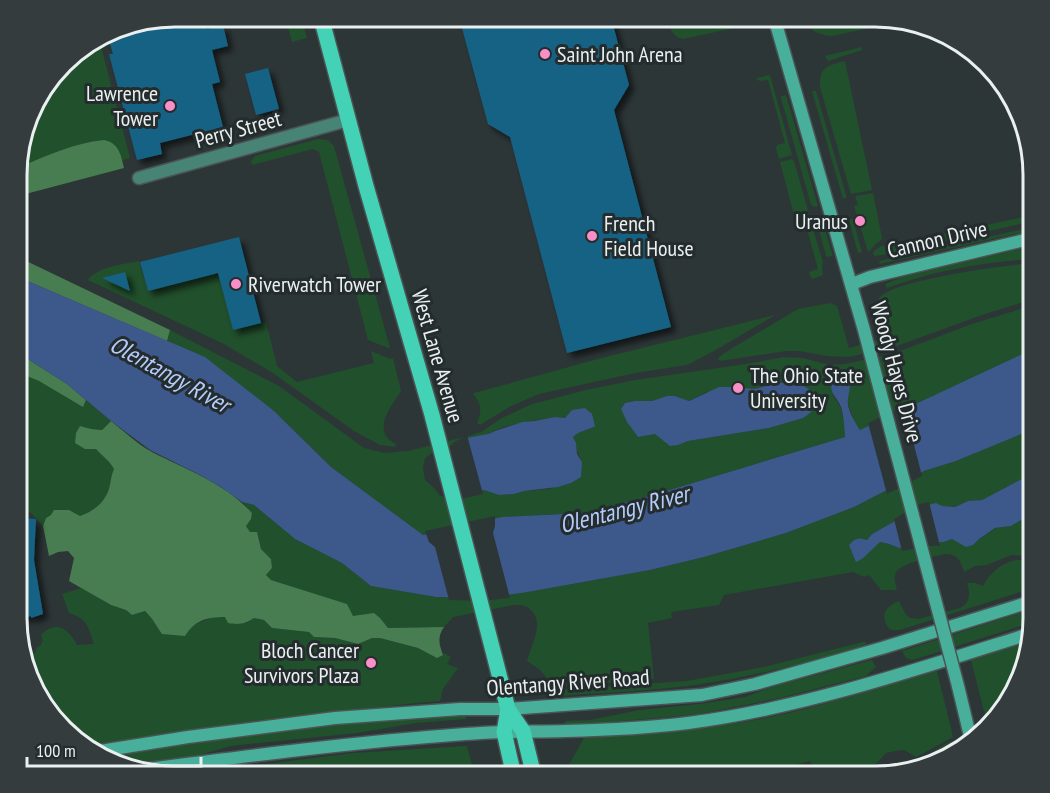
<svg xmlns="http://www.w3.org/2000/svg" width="1050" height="793" font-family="'PT Sans Narrow',sans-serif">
<defs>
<filter id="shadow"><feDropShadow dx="5" dy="5" stdDeviation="3" flood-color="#0009"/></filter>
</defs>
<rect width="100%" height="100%" fill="#2d3637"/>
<!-- green -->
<path fill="#21502c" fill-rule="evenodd" d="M285,17H301L307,38L292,42Z
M667,17H750L753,24L683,39C671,36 670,28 667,17Z
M801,17H885L904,21L832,36C817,35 808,29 801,17Z
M99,39L130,158L18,189V154L38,96L71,56Z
M862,47V50L828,61L825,56Z
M845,61L872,190L851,194L820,87C819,66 828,66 845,61Z
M770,75L792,155L779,159L776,148L777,145L785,143L768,80L761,81L757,80V78Z
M812,91H816L846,195V198L843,199Z
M786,95L818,206L814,207L811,205L781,98V96Z
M318,139L328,140L334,146L390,348H388L368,340L319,152L313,149L252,165L251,161L255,156Z
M792,159L794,161L808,210L806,212L794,215L780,162Z
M873,193L882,238L881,240L877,243L868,252L854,206L858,205L855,196Z
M809,214V216L807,217L808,223H811L823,262L822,267L823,275L812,279L809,273L811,271L818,269L807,229L799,230L797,229L794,218Z
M1033,215V221L882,255L874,256L873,253L875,250L883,245L884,247Z
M852,219L853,220L862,252L858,253L849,220Z
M824,227L833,256L828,257L826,256L819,230L820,228Z
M1033,227V230L880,264L879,261Z
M1033,246V259C984,262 933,271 887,288L885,284L902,277Z
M139,261L148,291L214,274L219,276L233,330L266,322L277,366L297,382L374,363L371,351L390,359L393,358L401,391C391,407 370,431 396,444L395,447L380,445L354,431L273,373L224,344L88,280C96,267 125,264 139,261Z
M1033,263V299L982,315L891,348L849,357L827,356L800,351H786L720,361L718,359L719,357L729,350L798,309L830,303L837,306L849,348L886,338L878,304C878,303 878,301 878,300C886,280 1010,265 1033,263Z
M1033,305V349L859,431L854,422L848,403L832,394L840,406L845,427V437L653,495L585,513L502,517L422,535L331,467L274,411L167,341L170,330L279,386L364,448L385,453L408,451L468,436L481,432L502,418L532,404L586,390L635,380L746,364L784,357L803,358L829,365L845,364L892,354L972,324ZM778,383L803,418L769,428L688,441C668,450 671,443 655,434L638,437L621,409L625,403L635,401H652L667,396H675L688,401L707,392L754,389ZM555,417L565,418L591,429L578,432L573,437C577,445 577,454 582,462L571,483L548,489L524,491L514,494L499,495L484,490L467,494L488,434C508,423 532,421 555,417Z
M775,315L714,351L687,365L635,373L539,394L511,406L480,425L477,423C482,412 482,404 473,394L474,393L598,359Z
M17,372L39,381L83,406L86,400L111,421L102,430L91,429L85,449H96C102,456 110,461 115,469C111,476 111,482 109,489C104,503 94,511 80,516L69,510L51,515L46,518L43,526L25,507L23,486L17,478Z
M1033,426V473L982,500L968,501L955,507L941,506L891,524L872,534L867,540C858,537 855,538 849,545L875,546L880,542L889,544L899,548L929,543L944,542L952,539L973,545L979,539L996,528L1011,526L1033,513V537L1027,540L1031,553L1025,556L1011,555L987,565L975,566L964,572C961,561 958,554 945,554C934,557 897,563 895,575C894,580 896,586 897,590H881L869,575L864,577L853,572L724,595L719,605L671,612L672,618L648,623L654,679L555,687L539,669L527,661C531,646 544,624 532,611C526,605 521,605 514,605L453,617L444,627L387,628L380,618L353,616L346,604L271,580L266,575L272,568L271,559L261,549L257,532H250L246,526L251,519L252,513L242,502L254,505L295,539L342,563L371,586L436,597L479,598L522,593L650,570L704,557L786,533L854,507L924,471L956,461L1019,435Z
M1033,559V588L900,630H891C878,618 885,606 899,601L906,615L910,618L918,619L960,608C971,602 970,593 967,583H975L983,586C989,574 1003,561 1018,560C1023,560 1027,561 1033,559Z
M82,588L111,605L126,610L132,615L145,611L155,621L157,626H191L213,617H225L247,623L254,618L264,620L272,628L309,632L314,637L335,638L358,644L372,638H380L418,648L437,657L443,655L444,653L451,657L447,664L458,668L443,689L440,701L406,704L85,746L71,737L33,689L23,650L35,653L37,647L40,646L43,641L41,635C56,620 68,628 77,645L94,644C88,627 88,619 69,613L62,594Z
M1033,609V622L913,660L906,658L902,651Z
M1030,641L1021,679L994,722L988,727L971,660Z
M863,642H866L865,645C811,662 756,676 701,684C653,691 603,693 555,696L554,690L687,681L764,667Z
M872,660L876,667L866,676L780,698L699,714L590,724H564V723L566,721L590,720L640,710L699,704L745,697L775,686Z
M937,671L953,737L916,757L904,750L895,751L886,753L873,767L858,771L859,776H819L816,774L810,761L752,776H557L570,763L584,738C643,734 702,730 761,719C820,707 878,688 937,671Z
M464,715L466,716V719L416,723L357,733L230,746L200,755L119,766L115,765L101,756L297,728Z
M949,742H951L954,753L945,760L925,765L923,760L924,757Z
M465,746H467L472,765L444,776L420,775L366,776H171L353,753Z"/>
<!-- forest -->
<path fill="#477d51" d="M104,140C119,143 121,155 124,168L18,196V168C45,156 74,143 104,140Z
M18,257L170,330L167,341L18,277Z
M17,352L67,384L86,400L83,407L39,381L17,372Z
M111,421C124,431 137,444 152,452C187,470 225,483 252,513L251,519L246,526L250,532H257L261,549L271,559L272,568L266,575L271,580L347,604L353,616L374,613L380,618L388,628L444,627C437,637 439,644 443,655L437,658L418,648L380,638H372L358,644L335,638L314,637L309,632L272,628L264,620L254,618C245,624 239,625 228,623L225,617C207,617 195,620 185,636L162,634C155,624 154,620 145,611L132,615L126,610L111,605L69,581L74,558L68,551L58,552L49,556L43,526L46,518L51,515L54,510H69L80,516C94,511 104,503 109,489C111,481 111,476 114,469C110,461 102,456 96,449H85L75,443L76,433L80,426L91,429L102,430Z"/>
<!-- water -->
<path fill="#3d588b" d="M18,277L205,357L274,411L331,467L423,535L502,517L585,513L653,495L845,437C845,430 843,413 841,407C836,395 823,389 839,376C858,381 846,393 848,404C849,412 855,423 860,430L1033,349V426L1019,435L956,461L924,471L854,507L786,533L704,557L650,570L522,593L479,598L436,597L371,586L342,563L295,539L254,505L242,502L221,487L200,475L150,450L111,421L67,384L17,352Z
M795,382C806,386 811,390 817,399L816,406L810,413L803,418L769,428L688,441L678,445L670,446L655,434L638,437L627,422L621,409L625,403L635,401H652L667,396H675L689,401L719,387H732L754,389L778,383Z
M585,408L592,414L595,426C588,431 580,430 573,437L576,443L577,454L582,462L581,477L571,483L558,487L524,491L514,494L499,495L484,490L467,494L449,452L467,438L488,434L495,431L522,422L534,421L555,417L565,418L572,410Z
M1033,473V513L1011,526L995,528L979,539L973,545L966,547L952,539L944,542L929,543L899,548L889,544L880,542L862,559L856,562L849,545C855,538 858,537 867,540L872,534L906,515L921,507L936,503L942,506L955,507L968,501L982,500Z"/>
<!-- pier -->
<path fill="#2d3637" d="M904,406L922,476L887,494L868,423Z
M467,435L483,494L461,499L440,496L434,488L425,480L423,467L425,458L432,453L448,449L453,443Z
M929,502L940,546H929L902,551L894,519L920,504Z
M495,516V526L493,533L510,598L480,601L449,600L435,547L429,542L425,531Z"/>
<!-- building -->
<path fill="#166284" filter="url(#shadow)" d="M175,16L204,17L207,29L223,25L228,46L212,50L220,82L212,84L223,127L160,143L162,154L137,160L109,54H113L107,34L124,25Z
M459,17H611L629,85L614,110L671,327L567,353L510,137L488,124Z
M268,68L279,109L256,115L245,74Z
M239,237L261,323L233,330L218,273L148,291L140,262Z
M125,272L130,291L102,278Z
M17,518L36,519L34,560L43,614L31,618V616L25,618L24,616L17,617Z"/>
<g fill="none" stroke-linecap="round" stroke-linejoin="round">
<!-- street casing -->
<g stroke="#4b5455" stroke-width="15">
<path id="street" d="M139,178L348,120"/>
</g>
<!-- secondary casing -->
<g stroke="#4b5455" stroke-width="15">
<path id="secondary" d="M774,17L864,330L935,599
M852,284L870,277L1033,238
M958,686L971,740
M94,752L188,737L335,718L460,709H508L702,695L755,684L882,648L1033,601
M139,770C247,756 356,742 465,734C499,731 532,732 565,731C606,730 648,728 688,723C804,708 921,668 1032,633"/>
</g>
<!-- primary casing -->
<g stroke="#4b5455" stroke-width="18">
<path id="primary" d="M321,17L366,186L432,415L508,709L523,731L534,776
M508,709L504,732L514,776"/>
</g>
<!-- street -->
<use href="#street" stroke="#478476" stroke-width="12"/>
<!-- secondary -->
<use href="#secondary" stroke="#48b09a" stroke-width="12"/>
<!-- primary -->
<use href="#primary" stroke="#43d2b6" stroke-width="15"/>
<!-- secondary-bridge casing -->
<g stroke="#4b5455" stroke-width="15" stroke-linecap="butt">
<path id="secondary-bridge" d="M935,599L958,686"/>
</g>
<!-- secondary-bridge -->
<use href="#secondary-bridge" stroke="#48b09a" stroke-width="12"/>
</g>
<!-- markers -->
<g fill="#f98fc8" stroke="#242c2d" stroke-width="2">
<circle cx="545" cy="54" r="6"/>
<circle cx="170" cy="106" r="6"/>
<circle cx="860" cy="221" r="6"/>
<circle cx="592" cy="236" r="6"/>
<circle cx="236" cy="284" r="6"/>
<circle cx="738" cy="388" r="6"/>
<circle cx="371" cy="663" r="6"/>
</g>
<g text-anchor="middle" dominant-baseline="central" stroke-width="6" stroke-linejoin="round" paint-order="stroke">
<!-- poi labels -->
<g font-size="22" fill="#eaf0f0" stroke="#242c2d" text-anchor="start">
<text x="557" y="54">Saint John Arena</text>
<text x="158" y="93" text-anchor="end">Lawrence<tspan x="158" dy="25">Tower</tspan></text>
<text x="848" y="221" text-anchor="end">Uranus</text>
<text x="604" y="223">French<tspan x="604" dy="25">Field House</tspan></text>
<text x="248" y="284">Riverwatch Tower</text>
<text x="750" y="375">The Ohio State<tspan x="750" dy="25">University</tspan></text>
<text x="359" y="650" text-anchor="end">Bloch Cancer<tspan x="359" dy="25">Survivors Plaza</tspan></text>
</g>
<!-- street labels -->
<g font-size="22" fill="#eaf0f0" stroke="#242c2d">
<text transform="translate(238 129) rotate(-15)">Perry Street</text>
<text transform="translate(937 239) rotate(-13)">Cannon Drive</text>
<text transform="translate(438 356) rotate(74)">West Lane Avenue</text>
<text transform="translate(897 372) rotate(75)">Woody Hayes Drive</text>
<text transform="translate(568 682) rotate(-4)">Olentangy River Road</text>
</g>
<!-- water labels -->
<g font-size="24" font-style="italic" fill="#b3ccfb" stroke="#242c2d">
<text transform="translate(170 374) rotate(29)">Olentangy River</text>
<text transform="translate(624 509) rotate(-14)">Olentangy River</text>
</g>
</g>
<!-- crop -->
<path d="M0 0H1050V793H0ZM175 27H875A148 148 0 0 1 1023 175V618A148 148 0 0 1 875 766H175A148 148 0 0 1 27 618V175A148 148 0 0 1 175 27Z" fill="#343c3d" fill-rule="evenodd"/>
<path fill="none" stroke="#eaf0f0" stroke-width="3" d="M175 27H875A148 148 0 0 1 1023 175V618A148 148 0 0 1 875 766H175A148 148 0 0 1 27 618V175A148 148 0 0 1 175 27Z"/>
<!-- scale -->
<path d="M27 757v9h174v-9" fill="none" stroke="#eaf0f0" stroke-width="3"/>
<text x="36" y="757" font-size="18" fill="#eaf0f0" stroke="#242c2d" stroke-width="4.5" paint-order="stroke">100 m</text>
</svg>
